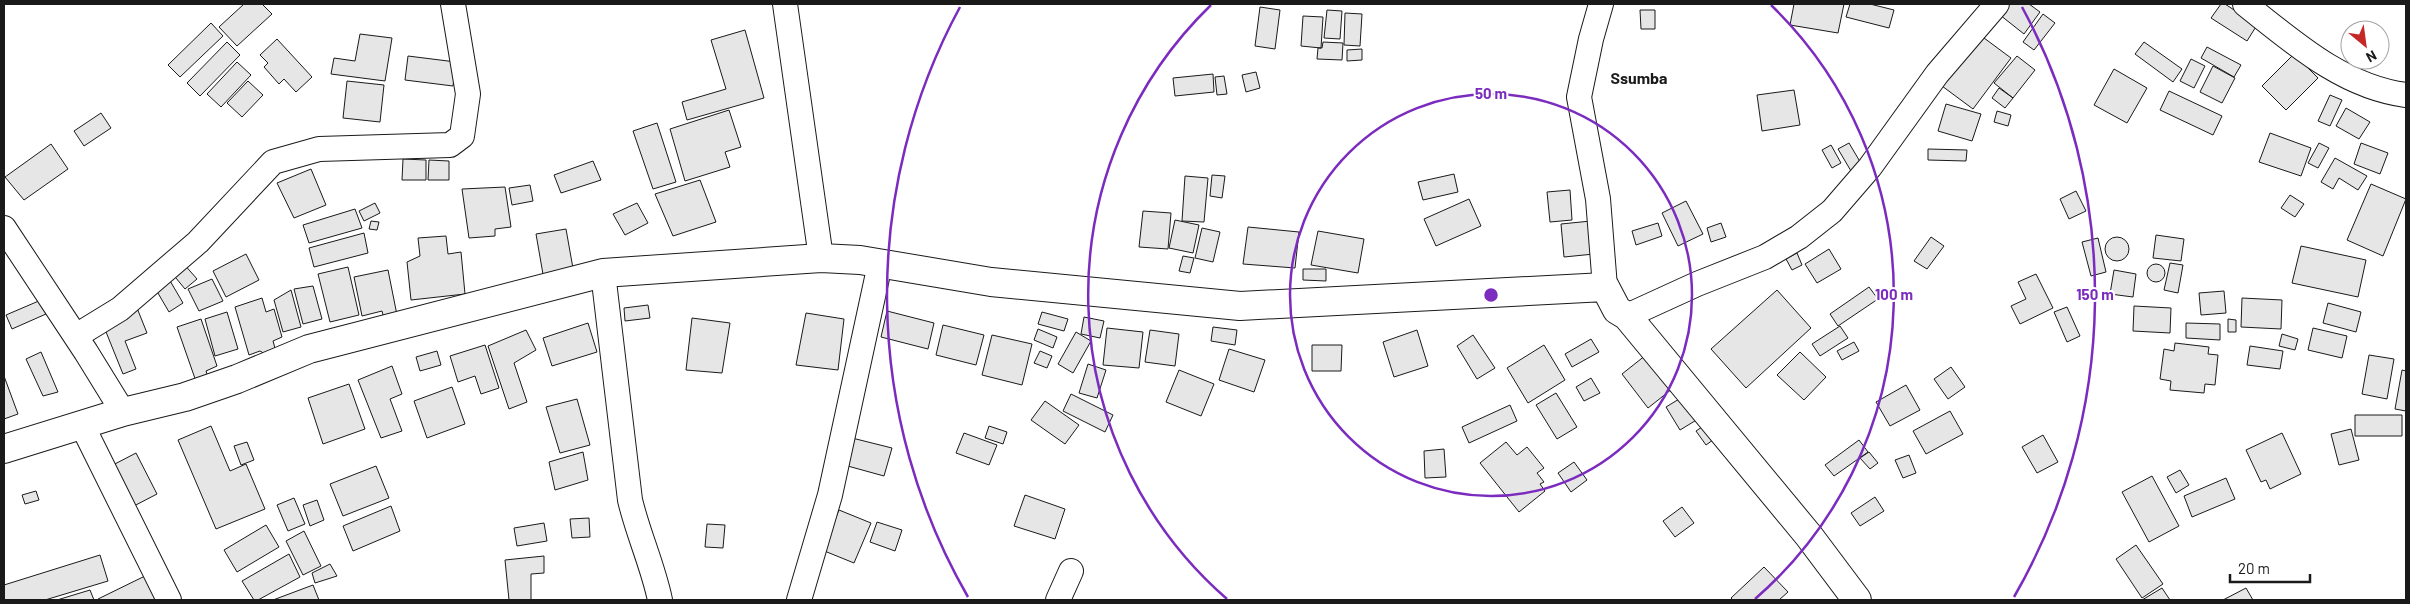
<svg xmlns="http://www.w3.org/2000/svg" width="2410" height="604" font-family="Barlow,sans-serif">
<rect width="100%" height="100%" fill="#fff"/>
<!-- building -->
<path fill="#e6e6e6" stroke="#1a1a1a" d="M244,4H262L272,14L237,46L219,27Z
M1794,4H1844L1838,33L1790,25Z
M1850,4H1870L1894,10L1889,28L1846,17Z
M2008,4H2029L2040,12L2024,34L2000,15Z
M2221,4H2225L2257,25L2247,41L2211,18Z
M1260,7L1280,10L1275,49L1255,46Z
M1327,10L1342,11L1340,39L1324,38Z
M1640,10H1655V29H1641Z
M1345,13L1362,14L1360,46L1344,45Z
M2043,14L2055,23L2034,50L2023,42Z
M1303,16L1323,17L1321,48L1301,46Z
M211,23L223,36L180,77L168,65Z
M745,30L764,98L687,120L682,102L726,89L711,40Z
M360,34L392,38L385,81L331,74L334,58L355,61Z
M1980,35L2011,58L1973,109L1942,86Z
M277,39L312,77L296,92L284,79L279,84L264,67L268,63L260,55Z
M227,42L240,55L200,96L187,83Z
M1323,42L1343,43L1342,60L1317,59L1318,48H1322Z
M2144,42L2182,69L2173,82L2135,54Z
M2207,47L2241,65L2234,77L2201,58Z
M1362,49V60L1347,61V50Z
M2294,54L2318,78L2286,110L2262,86Z
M408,56L456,62L453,86L405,80Z
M2017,56L2035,70L2013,98L1994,83Z
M2191,59L2205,66L2194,88L2180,81Z
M237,62L251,75L221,107L207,94Z
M2213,66L2235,78L2222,103L2200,92Z
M2114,69L2147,88L2127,123L2094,105Z
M1256,72L1260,88L1246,92L1242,75Z
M1213,74L1214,92L1175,96L1173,78Z
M1224,76L1227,94L1217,95L1215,77Z
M248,81L263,95L242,117L227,103Z
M347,81L384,85L380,122L343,118Z
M1999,88L2013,98L2005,108L1992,98Z
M1794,90L1800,125L1762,131L1757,95Z
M2169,91L2222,116L2213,135L2160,110Z
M2330,95L2342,100L2330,126L2318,121Z
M1946,104L1981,114L1972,141L1938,131Z
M2346,108L2370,122L2359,139L2336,126Z
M729,110L741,147L725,152L730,167L685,181L670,129Z
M1997,111L2011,115L2008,126L1994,122Z
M101,113L111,128L84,146L74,131Z
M657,123L676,182L653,189L633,131Z
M2270,133L2311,148L2301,176L2259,162Z
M1849,143L1862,165L1851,171L1838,149Z
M2319,143L2329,148L2318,168L2308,163Z
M2361,143L2388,153L2380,174L2354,164Z
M51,144L68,169L24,200L5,177Z
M1831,145L1841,163L1832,168L1822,150Z
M1928,149L1967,150L1966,161L1928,160Z
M2335,158L2367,176L2358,190L2339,178L2333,189L2321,182Z
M403,159L426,160V180H402Z
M429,160L449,161V180H428Z
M593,161L601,180L561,193L554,175Z
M311,169L326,205L294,218L277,183Z
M1454,174L1458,192L1423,200L1418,182Z
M1212,175L1225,176L1222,198L1210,196Z
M1185,176L1208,178L1204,222L1182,221Z
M700,180L716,222L673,236L655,194Z
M2371,184L2406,199L2383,256L2347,240Z
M530,185L533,201L512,205L509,188Z
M505,187L511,227L495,229V236L469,238L462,189Z
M1570,190L1572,220L1550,222L1547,192Z
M2076,191L2086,211L2069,219L2060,199Z
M2290,195L2304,204L2295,217L2281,208Z
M1469,199L1481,226L1436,246L1424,219Z
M1686,201L1703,234L1678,246L1662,213Z
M375,203L380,213L364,221L359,211Z
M637,203L648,223L625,235L613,214Z
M355,209L362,228L309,243L303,225Z
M1143,211L1171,213L1168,249L1139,247Z
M1175,220L1199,225L1193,253L1169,248Z
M371,221L379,222L377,230L369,229Z
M1591,221L1594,254L1564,257L1561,224Z
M1658,223L1662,236L1636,245L1632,231Z
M1721,223L1726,237L1711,242L1707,228Z
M1248,227L1299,232L1295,268L1243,264Z
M1202,228L1220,232L1213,262L1195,258Z
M566,229L574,274L544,280L536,234Z
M1318,231L1364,239L1358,273L1311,265Z
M364,233L368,253L314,267L309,248Z
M2156,235L2184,239L2181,261L2153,258Z
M446,236L448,254L461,252L465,294L411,300L407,262L420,256L418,238Z
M2105 249a12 12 0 1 1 24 0a12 12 0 1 1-24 0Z
M1931,237L1944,246L1927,269L1914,261Z
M2098,238L2106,272L2091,276L2082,242Z
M2301,246L2366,260L2358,297L2292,283Z
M1829,249L1841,269L1817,283L1805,264Z
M1797,253L1802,265L1792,270L1786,259Z
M246,254L259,280L226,297L213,271Z
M1183,256L1194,258L1190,273L1179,271Z
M183,263L197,279L185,289L171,272Z
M2170,263L2183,265L2178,293L2164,290Z
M2147 273a9 9 0 1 1 18 0a9 9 0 1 1-18 0Z
M348,267L359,315L330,322L318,274Z
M1303,269H1326V281L1303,280Z
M388,270L397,315L384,319L382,311L362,316L354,277Z
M2114,270L2136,274L2133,297L2110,294Z
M2036,274L2053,308L2020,324L2011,306L2026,299L2018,282Z
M169,279L183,303L169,312L155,288Z
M212,279L223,301L199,311L188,289Z
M313,286L322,319L303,324L294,289Z
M1869,287L1878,299L1838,326L1830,314Z
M291,290L301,327L283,332L274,300Z
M1777,290L1811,328L1746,388L1711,349Z
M2224,291L2226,313L2201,315L2199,293Z
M262,298L266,312L274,309L282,337L273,341L276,352L267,355L260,351L249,355L235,307Z
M2242,298L2282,300L2281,329L2241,327Z
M41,300L46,314L12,329L6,315Z
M2328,303L2361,312L2356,332L2323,323Z
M648,305L650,318L625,321L624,308Z
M2134,306L2171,308L2170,333L2133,331Z
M2067,307L2080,336L2067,342L2054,312Z
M137,308L147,333L125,341L136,369L123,374L102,322Z
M887,311L934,323L928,349L881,337Z
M227,312L238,349L215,356L205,319Z
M1042,312L1068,319L1064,331L1038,324Z
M806,313L844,319L838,370L796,365Z
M1084,317L1104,321L1100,338L1081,334Z
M692,318L730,323L722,373L686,370Z
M201,319L217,366L206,371L211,386L199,390L177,327Z
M2228,319L2236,320V332H2228Z
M588,323L597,352L552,366L543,338Z
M2186,323L2220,324V340L2186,338Z
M943,325L984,335L976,365L936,355Z
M1840,326L1848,338L1820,356L1812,344Z
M1213,327L1237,330L1235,345L1211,341Z
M1107,328L1143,332L1139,368L1103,365Z
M2313,328L2347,336L2342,358L2308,350Z
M1038,329L1057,337L1053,348L1034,340Z
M526,330L536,350L514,363L527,402L509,409L488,346Z
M1150,330L1179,334L1175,366L1145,362Z
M1417,330L1428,366L1394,377L1383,342Z
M1076,332L1091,341L1073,373L1058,364Z
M2282,334L2298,339L2295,350L2279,346Z
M992,335L1032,344L1022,385L982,375Z
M1473,335L1495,368L1477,379L1457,346Z
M1591,339L1599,352L1572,367L1565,354Z
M1854,342L1859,351L1842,360L1837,351Z
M2175,343L2209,347L2208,354L2218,355L2215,385L2205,384L2204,393L2170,390L2171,381L2160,379L2164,349L2174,351Z
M485,345L499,388L481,394L475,376L458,382L450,356Z
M1312,345H1342L1341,371H1312Z
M1544,345L1565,380L1528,403L1507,368Z
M2250,346L2283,351L2280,369L2247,365Z
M1229,349L1265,360L1254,392L1219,380Z
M437,351L441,365L420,371L416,357Z
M1040,351L1052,356L1047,368L1034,363Z
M1651,351L1677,385L1648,408L1622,374Z
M41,352L58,392L43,396L26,359Z
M1800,352L1826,377L1804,400L1777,375Z
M2369,355L2394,359L2387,399L2362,394Z
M1088,364L1106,370L1097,398L1079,393Z
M392,366L402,394L390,399L402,431L381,438L358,380Z
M1951,367L1965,387L1948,399L1934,379Z
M1179,370L1214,384L1201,416L1166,402Z
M2402,370L2406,371V411L2395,409Z
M4,376L18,414L4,419Z
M1591,378L1600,393L1584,401L1576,387Z
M349,384L365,429L323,444L308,398Z
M1906,385L1920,410L1890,426L1876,402Z
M452,387L465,424L427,438L414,401Z
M1556,393L1577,427L1557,439L1536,405Z
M1689,393L1703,416L1680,430L1666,407Z
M1071,394L1113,415L1105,432L1063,411Z
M577,399L590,445L560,453L546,407Z
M1045,401L1079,425L1065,444L1031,420Z
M1510,405L1517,421L1469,443L1462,427Z
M1950,411L1963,434L1926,454L1913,431Z
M2355,415H2402V436H2355Z
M1708,423L1717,437L1706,445L1696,431Z
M211,426L230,471L246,464L265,509L216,529L178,440Z
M989,426L1007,432L1003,444L985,438Z
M2351,429L2359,460L2339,465L2331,434Z
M964,433L997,445L989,465L956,453Z
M2282,433L2301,474L2270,489L2266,480L2261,482L2246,450Z
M2043,435L2058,462L2037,473L2022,447Z
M852,438L892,448L884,476L844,465Z
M1859,440L1868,452L1834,476L1825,465Z
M247,442L254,460L241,465L234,446Z
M1506,442L1517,455L1527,447L1544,468L1537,473L1544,482L1540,484L1545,491L1519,512L1480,463Z
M1444,449L1446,477L1425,478L1424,451Z
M583,452L588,480L555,490L549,462Z
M1869,452L1878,463L1870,469L1860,458Z
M136,453L157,494L132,507L111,466Z
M1909,455L1916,473L1903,478L1895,460Z
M1574,462L1587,480L1571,492L1558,473Z
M376,466L389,498L343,516L330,484Z
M2180,470L2189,485L2176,493L2167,477Z
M2152,476L2179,526L2149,542L2122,492Z
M2226,478L2235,499L2192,517L2184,496Z
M36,491L39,500L25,504L22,495Z
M1025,495L1065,509L1055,539L1014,526Z
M1875,497L1884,511L1860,526L1851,513Z
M294,498L305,524L288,531L277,505Z
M317,500L324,520L310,526L303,505Z
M391,506L400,531L353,551L343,526Z
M1682,507L1694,523L1675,537L1663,521Z
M839,510L871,523L854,563L822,550Z
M589,518L590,537L572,538L570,519Z
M877,522L902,530L895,551L870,542Z
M544,523L547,541L517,546L514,528Z
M707,524L725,525L723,548L705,547Z
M266,525L279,547L237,572L224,550Z
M304,531L321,566L303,575L286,541Z
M2136,545L2163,584L2142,598L2116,559Z
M289,554L300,577L258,600H254L242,581Z
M100,555L108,581L45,600H4V585Z
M544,556V573L531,574V600H509L505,560Z
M330,564L337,576L315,583L312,573Z
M1764,567L1788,592L1779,600H1733L1731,598Z
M147,575L159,600H99L98,599Z
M313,585L319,600H273Z
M2162,588L2170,600H2142Z
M2246,588L2253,600H2223Z
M90,590L94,600H57Z"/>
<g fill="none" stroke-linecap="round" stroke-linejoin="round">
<!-- minor casing -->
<g stroke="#1a1a1a" stroke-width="26">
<path id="minor" d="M785,4L821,258
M1601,4L1591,39L1579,97L1598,199L1605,287
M2245,4C2293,42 2343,87 2406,95
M4,228L86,352L123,412
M603,273L630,500C638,534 653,566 660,600
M1627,316L1697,284L1765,257L1799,237L1832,211L1870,167L1937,74L1997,4
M76,336L120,309L198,242L273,162L319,149L450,145L462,136L468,94L453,4
M82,425L169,600
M799,600L830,495L880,264
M1058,600L1071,571"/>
</g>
<!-- tertiary casing -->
<g stroke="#1a1a1a" stroke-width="30">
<path id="tertiary" d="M4,449L123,412L185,397L237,379L309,349L603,273L821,258L860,260L991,282L1240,306L1605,287L1617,310L1627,316L1809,536L1857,600"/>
</g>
<!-- minor -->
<use href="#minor" stroke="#fff" stroke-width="24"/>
<!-- tertiary -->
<use href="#tertiary" stroke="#fff" stroke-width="28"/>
</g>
<!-- distance rings -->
<g fill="none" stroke="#7b2cbf" stroke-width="2.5">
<circle cx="1491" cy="295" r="201"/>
<path d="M1227 599A403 403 0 0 1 1211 5M1771 5A403 403 0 0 1 1755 599"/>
<path d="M968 597A604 604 0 0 1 960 7M2022 7A604 604 0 0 1 2014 597"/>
</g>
<g text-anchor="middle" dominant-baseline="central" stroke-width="4" stroke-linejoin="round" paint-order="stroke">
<!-- quarter labels -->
<g font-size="16" font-weight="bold" fill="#1a1a1a" stroke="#fff">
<text x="1639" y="77">Ssumba</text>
</g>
</g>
<circle cx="1491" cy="295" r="8" fill="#7b2cbf" stroke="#fff" stroke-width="2.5"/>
<g font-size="15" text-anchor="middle" font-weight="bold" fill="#7b2cbf" stroke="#fff" stroke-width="4" stroke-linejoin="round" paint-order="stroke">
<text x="1491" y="99">50 m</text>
<text x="1894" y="300">100 m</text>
<text x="2095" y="300">150 m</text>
</g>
<!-- border -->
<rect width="2410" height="604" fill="none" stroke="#1a1a1a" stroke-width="10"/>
<!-- north arrow -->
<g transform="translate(2365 45) rotate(151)"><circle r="24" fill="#ffffff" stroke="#a3a3a3"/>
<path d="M0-4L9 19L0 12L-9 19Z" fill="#c62828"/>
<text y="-8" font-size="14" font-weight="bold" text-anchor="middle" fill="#1a1a1a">N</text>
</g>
<!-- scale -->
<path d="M2230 574v8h80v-8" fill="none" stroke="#1a1a1a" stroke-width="2.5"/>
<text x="2238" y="574" font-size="15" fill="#1a1a1a" stroke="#ffffff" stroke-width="4" paint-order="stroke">20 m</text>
</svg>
